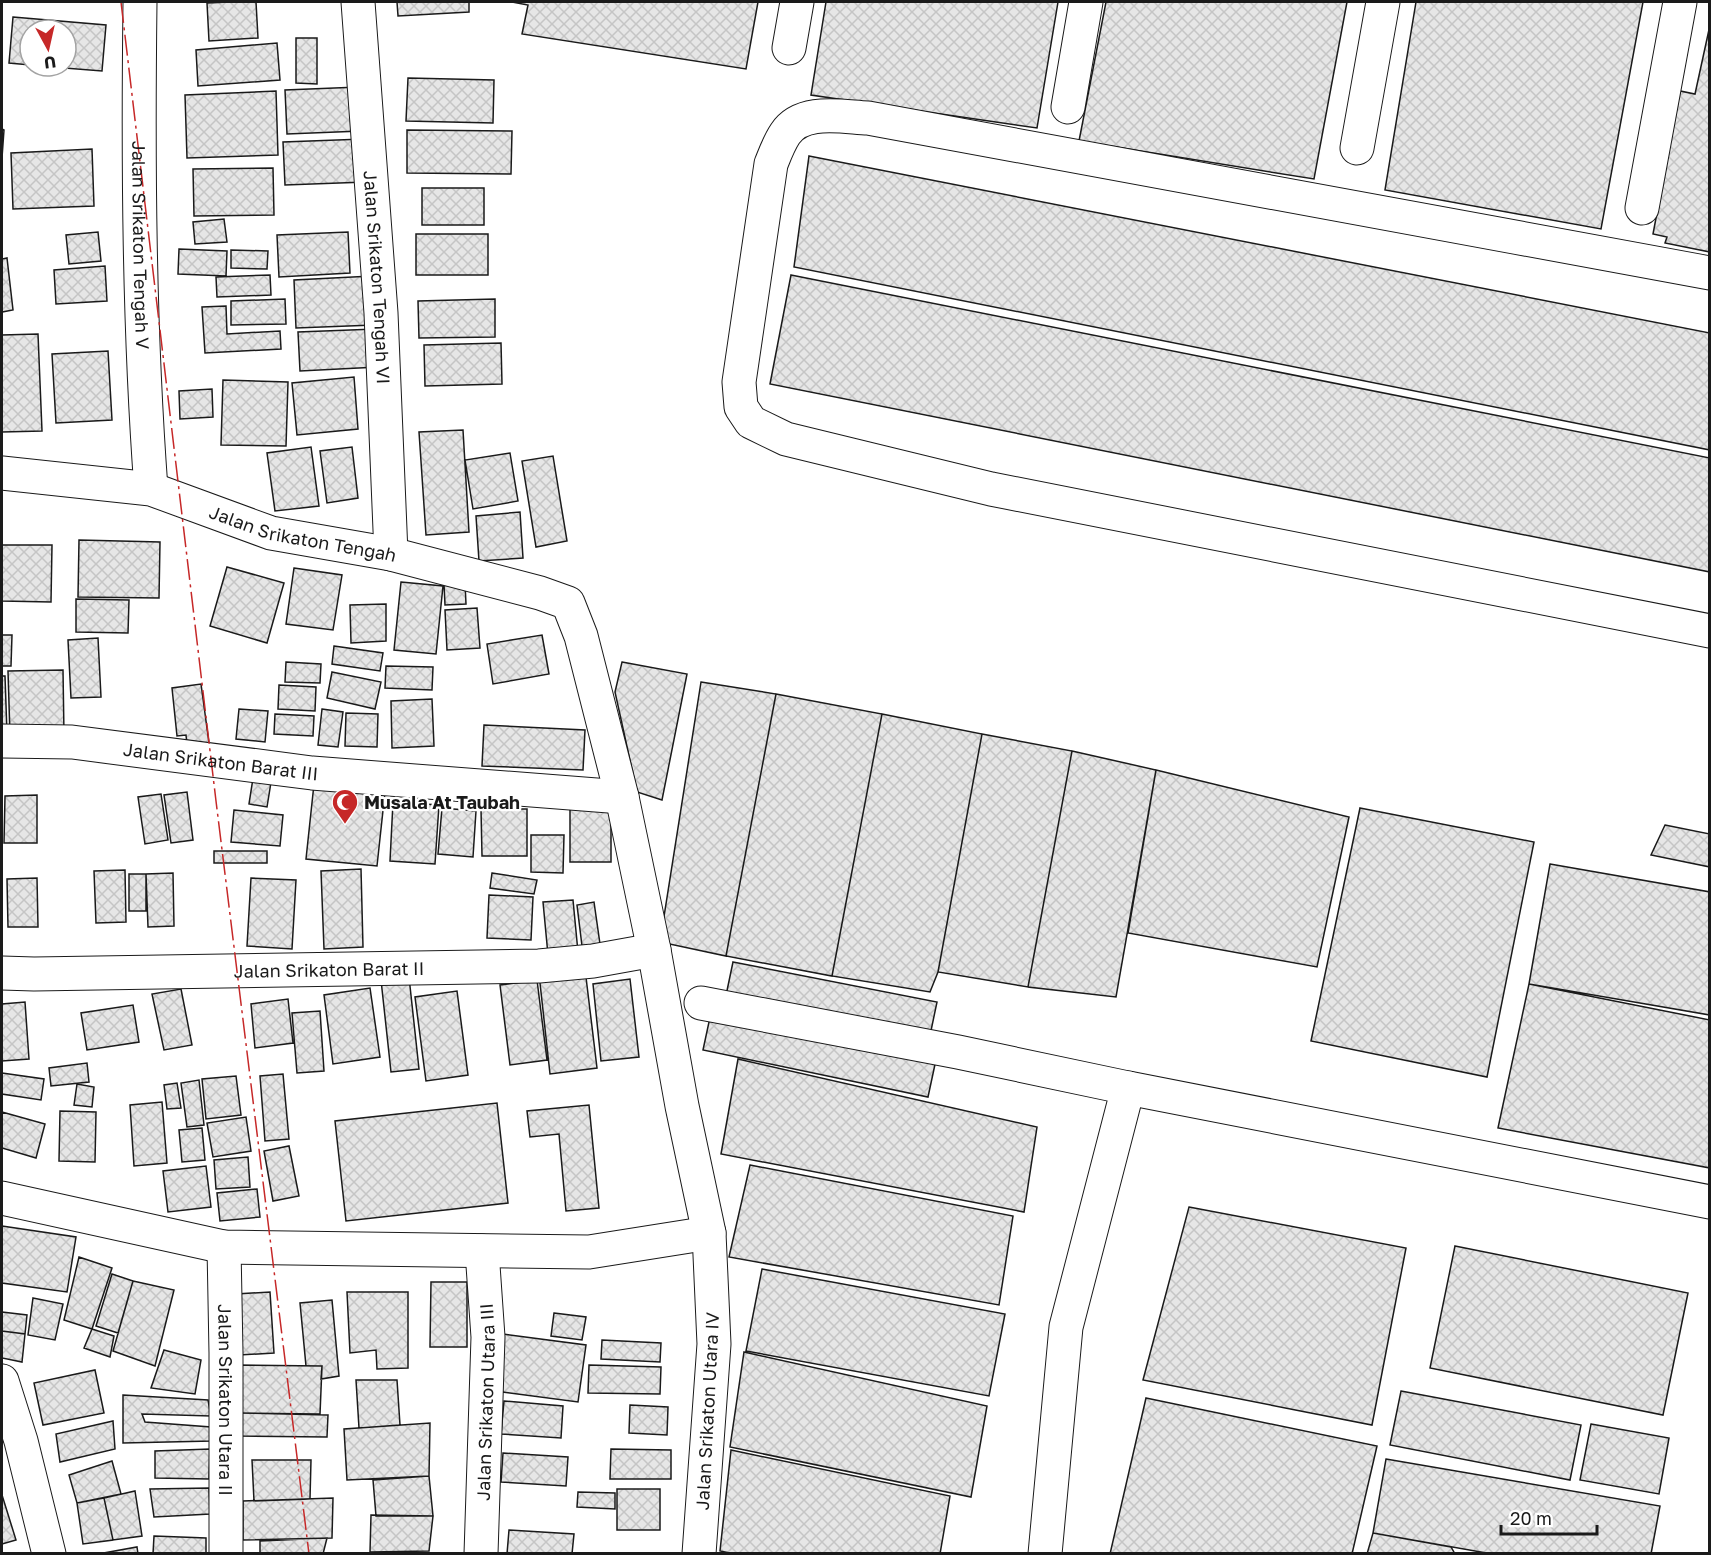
<svg xmlns="http://www.w3.org/2000/svg" width="1711" height="1555" font-family="'Golos Text',sans-serif">
<defs>
<pattern id="building-cross-hatch" width="8" height="8" patternUnits="userSpaceOnUse" patternTransform="scale(1.5)"><rect width="8" height="8" fill="#e6e6e6"/><path d="M0 0l8 8M0 8l8-8" fill="none" stroke="#c5c5c5"/></pattern>
</defs>
<rect width="100%" height="100%" fill="#fff"/>
<!-- building -->
<path fill="url(#building-cross-hatch)" stroke="#1a1a1a" stroke-width="1.5" d="M229,2H256L258,38L209,41L207,3Z
M397,2H469V12L398,16Z
M512,2H758L746,69L522,34L528,5Z
M826,2H1058L1037,128L811,95Z
M1106,2H1347L1314,179L1079,141Z
M1416,2H1643L1601,229L1385,190Z
M13,17L106,25L102,71L39,66H66V30H30V65L9,63Z
M1710,25V252L1665,243L1667,237L1653,234L1680,91L1695,94Z
M296,38H317V84L296,83Z
M277,43L280,80L198,86L196,50Z
M408,78L494,80L493,123L406,121Z
M359,87L361,131L287,134L285,90Z
M276,91L278,155L187,158L185,95Z
M2,129L4,130L2,158Z
M407,130L512,131L511,174L407,173Z
M364,139L366,182L285,185L283,142Z
M92,149L94,206L13,209L11,153Z
M809,156L1710,333V450L794,267Z
M273,168L274,215L194,216L193,169Z
M422,188H484V225H422Z
M224,219L227,242L195,244L193,222Z
M98,232L101,261L69,264L66,235Z
M348,232L350,273L279,277L277,235Z
M416,234H488V275H416Z
M179,249L227,251L226,276L178,274Z
M231,250L268,251L267,269L231,268Z
M7,258L13,310L2,312V259Z
M105,266L107,301L56,304L54,270Z
M270,275L271,295L217,297L216,277Z
M791,275L1710,458V572L770,384Z
M372,276L374,325L296,328L294,280Z
M285,299L286,324L231,325V301Z
M495,299V337L419,338L418,301Z
M226,306L227,334L280,331L281,349L205,353L202,307Z
M376,329L378,367L300,371L298,332Z
M38,334L42,431L2,432V335Z
M501,343L502,384L425,386L424,345Z
M108,351L112,420L56,423L52,354Z
M354,377L358,429L297,435L292,383Z
M223,380L288,382L286,446L221,445Z
M212,389L213,417L180,419L179,391Z
M463,430L469,532L426,535L419,432Z
M311,447L319,506L275,511L267,453Z
M352,447L358,498L327,503L320,451Z
M510,453L518,501L473,509L465,460Z
M553,456L567,541L536,547L522,461Z
M520,512L523,558L479,561L476,516Z
M79,540L160,542L159,598L78,597Z
M2,545H52L51,602L2,601Z
M227,567L284,583L267,643L210,626Z
M294,568L342,575L333,630L286,624Z
M401,582L443,586L436,654L394,650Z
M465,583L466,604L445,605L444,584Z
M76,599L129,600L128,633L76,632Z
M386,604V641L351,643L350,605Z
M477,608L480,648L447,650L445,610Z
M2,635H12L11,666H2Z
M542,635L549,674L493,684L487,644Z
M98,638L101,697L71,698L68,640Z
M334,646L383,653L380,671L332,664Z
M286,662L321,664L320,683L285,682Z
M622,662L687,674L662,800L637,792L615,692Z
M386,666L433,667L432,690L385,688Z
M63,670L64,735L10,736L8,671Z
M332,672L381,682L375,709L327,698Z
M2,676H5L7,734H2Z
M701,682L776,694L726,956L660,942Z
M201,684L209,743L187,745L186,735L177,736L172,688Z
M279,685L316,687L315,711L278,709Z
M776,694L882,714L832,976L726,956Z
M432,699L434,746L392,748L391,701Z
M239,709L268,711L265,742L236,739Z
M322,709L343,712L338,747L318,745Z
M346,713L378,714L377,747L345,746Z
M275,714L314,716L313,736L274,734Z
M882,714L982,734L938,972L930,992L832,976Z
M484,725L585,730L583,770L482,766Z
M982,734L1072,751L1028,987L938,972Z
M1072,751L1156,770L1116,997L1028,987Z
M1156,770L1349,817L1317,967L1128,933Z
M254,772L272,776L267,807L249,804Z
M314,784L385,792L377,866L306,859Z
M187,792L193,840L171,843L164,795Z
M161,794L168,840L145,844L138,797Z
M37,795V843H4L5,796Z
M393,802L439,805L435,864L390,861Z
M442,808L476,811L473,857L438,854Z
M1360,808L1534,842L1487,1077L1311,1041Z
M481,809H527V856H482Z
M570,809H611V862H570Z
M234,810L283,815L280,846L231,842Z
M1665,825L1710,834V867L1651,855Z
M531,835H564L563,873L531,872Z
M214,851H267V863H214Z
M1550,864L1710,892V1015L1529,984Z
M361,869L363,947L324,949L321,871Z
M125,870L126,922L96,923L94,871Z
M173,873L174,926L148,927L146,874Z
M492,873L537,880L534,894L490,888Z
M129,874H146V911H129Z
M37,878L38,927H8L7,879Z
M251,878L296,880L292,949L247,946Z
M489,895L533,897L531,940L487,938Z
M573,900L578,952L548,955L543,902Z
M594,902L600,944L582,946L577,905Z
M733,962L937,1002L928,1045L724,1005Z
M585,969L597,1068L550,1074L539,974Z
M409,977L419,1069L391,1072L381,980Z
M630,979L639,1057L601,1061L593,984Z
M537,980L547,1060L510,1065L500,985Z
M1529,984L1710,1020V1168L1498,1128Z
M370,988L380,1057L333,1064L324,995Z
M181,989L192,1045L164,1050L152,994Z
M457,991L468,1075L426,1081L415,997Z
M288,999L293,1043L255,1048L251,1004Z
M25,1002L29,1059L2,1061V1004Z
M133,1005L139,1042L87,1050L81,1013Z
M712,1008L937,1055L928,1097L703,1050Z
M320,1011L324,1071L297,1073L292,1013Z
M738,1059L1037,1127L1024,1212L721,1154Z
M87,1063L89,1082L51,1086L49,1068Z
M2,1073L44,1079L41,1100L2,1094Z
M283,1074L289,1139L265,1141L260,1076Z
M236,1076L241,1115L206,1119L202,1079Z
M199,1080L204,1125L187,1127L181,1083Z
M177,1083L181,1108L167,1109L164,1085Z
M77,1084L94,1087L92,1107L74,1105Z
M162,1102L167,1163L134,1166L130,1105Z
M497,1103L508,1203L346,1221L335,1121Z
M589,1105L599,1208L566,1211L559,1134L530,1137L527,1111Z
M60,1111L96,1112L95,1162L59,1161Z
M2,1112L45,1124L36,1158L2,1148Z
M246,1117L251,1151L213,1157L207,1123Z
M202,1128L205,1160L182,1162L179,1130Z
M289,1146L299,1196L273,1201L264,1151Z
M248,1157L250,1187L216,1189L214,1160Z
M750,1165L1013,1216L999,1305L729,1257Z
M206,1166L211,1207L168,1212L163,1171Z
M257,1189L260,1217L220,1221L217,1193Z
M1189,1207L1406,1248L1372,1425L1143,1380Z
M2,1226L76,1237L67,1292L2,1283Z
M1455,1246L1688,1293L1663,1415L1430,1368Z
M79,1257L112,1268L92,1329L64,1320Z
M762,1269L1005,1314L989,1396L746,1351Z
M112,1274L133,1281L118,1333L96,1326Z
M133,1281L174,1290L155,1366L113,1351Z
M431,1282H467V1347H430Z
M270,1292L274,1353L239,1355L236,1294Z
M347,1292H408V1368L377,1369L376,1350L350,1353Z
M33,1298L63,1304L55,1340L28,1335Z
M332,1300L339,1376L321,1379L322,1366H306L300,1303Z
M2,1312L27,1315L25,1334L2,1331Z
M554,1313L586,1317L582,1340L551,1336Z
M92,1329L114,1336L110,1357L84,1348Z
M2,1331L25,1334L22,1362L2,1358Z
M503,1334L586,1345L578,1402L495,1391Z
M602,1340L661,1343L660,1362L601,1359Z
M164,1350L201,1360L195,1394L151,1388Z
M744,1352L987,1406L971,1497L730,1447Z
M238,1365L322,1366L320,1414L236,1413Z
M589,1365L661,1367L660,1394L588,1393Z
M95,1370L104,1413L43,1425L34,1383Z
M356,1380H397L400,1425L359,1428Z
M1401,1391L1581,1425L1570,1480L1390,1445Z
M123,1395L208,1400L211,1416L142,1414L145,1422L211,1427L212,1441L123,1443Z
M1146,1398L1377,1446L1352,1554H1110Z
M504,1401L563,1406L561,1438L501,1434Z
M630,1405L668,1407L667,1435L629,1433Z
M241,1413L328,1415L327,1437L240,1436Z
M113,1421L115,1449L60,1462L56,1434Z
M430,1423L429,1476L347,1480L344,1429Z
M1591,1424L1669,1438L1659,1494L1580,1480Z
M210,1449L209,1479L155,1478V1451Z
M611,1449L671,1450V1479H610Z
M731,1450L950,1496L940,1554H735L720,1551Z
M503,1453L568,1457L566,1486L501,1482Z
M1386,1459L1660,1506L1651,1554H1492L1373,1533Z
M252,1460H311L310,1499L254,1501Z
M112,1461L121,1494L77,1503L69,1475Z
M429,1476L433,1516H376L373,1480Z
M209,1488L210,1514L154,1517L150,1489Z
M617,1489H660V1530H617Z
M135,1491L142,1536L113,1540L104,1498Z
M578,1492L615,1493V1509L577,1507Z
M2,1495L16,1540L2,1544Z
M104,1498L113,1540L83,1544L77,1503Z
M333,1498L332,1538L243,1540V1501Z
M371,1515L433,1516L429,1551L370,1552Z
M509,1530L574,1534L572,1554H507Z
M1373,1533L1451,1547L1455,1554H1367Z
M154,1536L206,1538V1554H153Z
M327,1538L323,1554H260V1541Z
M137,1547L138,1554H98Z"/>
<g fill="none" stroke-linecap="round" stroke-linejoin="round">
<!-- minor casing -->
<g stroke="#1a1a1a" stroke-width="35">
<g id="minor">
<path id="s1" d="M140,2C138,164 139,327 151,489"/>
<path id="s2" d="M358,2L381,313L391,554"/>
<path d="M789,48L797,2"/>
<path d="M1068,107L1086,2"/>
<path d="M1357,148L1383,2"/>
<path d="M1642,208L1680,2"/>
<path d="M1710,273L868,118C842,117 802,108 785,134C779,143 775,154 771,164L739,382L741,407L751,422L786,439L991,489L1710,631"/>
<path id="s3" d="M2,473L151,489L271,533L391,554L540,593L568,603L581,636L622,797L654,950L682,1106L709,1233L714,1344L699,1554"/>
<path id="s4" d="M2,741L72,742L312,773L622,797"/>
<path id="s5" d="M2,973L34,974L539,966L593,961L654,950"/>
<path d="M701,1003L958,1052L1128,1088"/>
<path d="M2,1198L224,1247L589,1252L709,1233"/>
<path id="s6" d="M224,1247L226,1353V1554"/>
<path d="M2,1381L21,1441L49,1554"/>
<path id="s7" d="M481,1554L488,1337L482,1251"/>
<path d="M1045,1554L1066,1327L1128,1088L1710,1202"/>
</g>
</g>
<!-- minor -->
<use href="#minor" stroke="#fff" stroke-width="33"/>
<!-- power -->
<path stroke="#c62828" stroke-width="1.5" stroke-dasharray="21 4.5 3 4.5" stroke-linecap="butt" d="M121,2L216,801L309,1554"/>
</g>
<!-- icons -->
<defs>
<g id="mosque-pin" transform="scale(1.35)"><path d="M0 17L-7.5 6A9.5 9.5 0 1 1 7.5 6Z" fill="#c62828" stroke="#fff"/><path d="M3.5-4.9A6 6 0 1 0 3.5 4.9A5 5 0 1 1 3.5-4.9Z" fill="#fff"/></g>
</defs>
<g fill-rule="evenodd">
<use href="#mosque-pin" x="345" y="802"/>
</g>
<g text-anchor="middle" dominant-baseline="central" stroke-width="4.5" stroke-linejoin="round" paint-order="stroke">
<!-- street labels -->
<g font-size="18" fill="#1a1a1a" stroke="#fff">
<text stroke="none"><textPath href="#s1" startOffset="243">Jalan Srikaton Tengah V</textPath></text>
<text stroke="none"><textPath href="#s2" startOffset="276">Jalan Srikaton Tengah VI</textPath></text>
<text stroke="none"><textPath href="#s3" startOffset="309">Jalan Srikaton Tengah</textPath></text>
<text stroke="none"><textPath href="#s4" startOffset="220">Jalan Srikaton Barat III</textPath></text>
<text stroke="none"><textPath href="#s5" startOffset="327">Jalan Srikaton Barat II</textPath></text>
<text stroke="none"><textPath href="#s6" startOffset="153">Jalan Srikaton Utara II</textPath></text>
<text stroke="none"><textPath href="#s7" startOffset="152">Jalan Srikaton Utara III</textPath></text>
<text transform="translate(707 1411) rotate(-87)">Jalan Srikaton Utara IV</text>
</g>
<!-- poi labels -->
<g font-size="18" font-weight="bold" fill="#1a1a1a" stroke="#fff" text-anchor="start">
<text x="364" y="802">Musala At Taubah</text>
</g>
</g>
<!-- border -->
<rect width="1711" height="1555" fill="none" stroke="#1a1a1a" stroke-width="6"/>
<!-- north arrow -->
<g transform="translate(48 48) rotate(172)"><circle r="28" fill="#ffffff" stroke="#a3a3a3" stroke-width="1.5"/>
<path d="M0-4.5L10 22L0 15L-10 22Z" fill="#c62828"/>
<text y="-9" font-size="16" font-weight="bold" text-anchor="middle" fill="#1a1a1a">U</text>
</g>
<!-- scale -->
<path d="M1501 1525v9h96v-9" fill="none" stroke="#1a1a1a" stroke-width="3"/>
<text x="1510" y="1525" font-size="18" fill="#1a1a1a" stroke="#ffffff" stroke-width="4.5" paint-order="stroke">20 m</text>
</svg>
